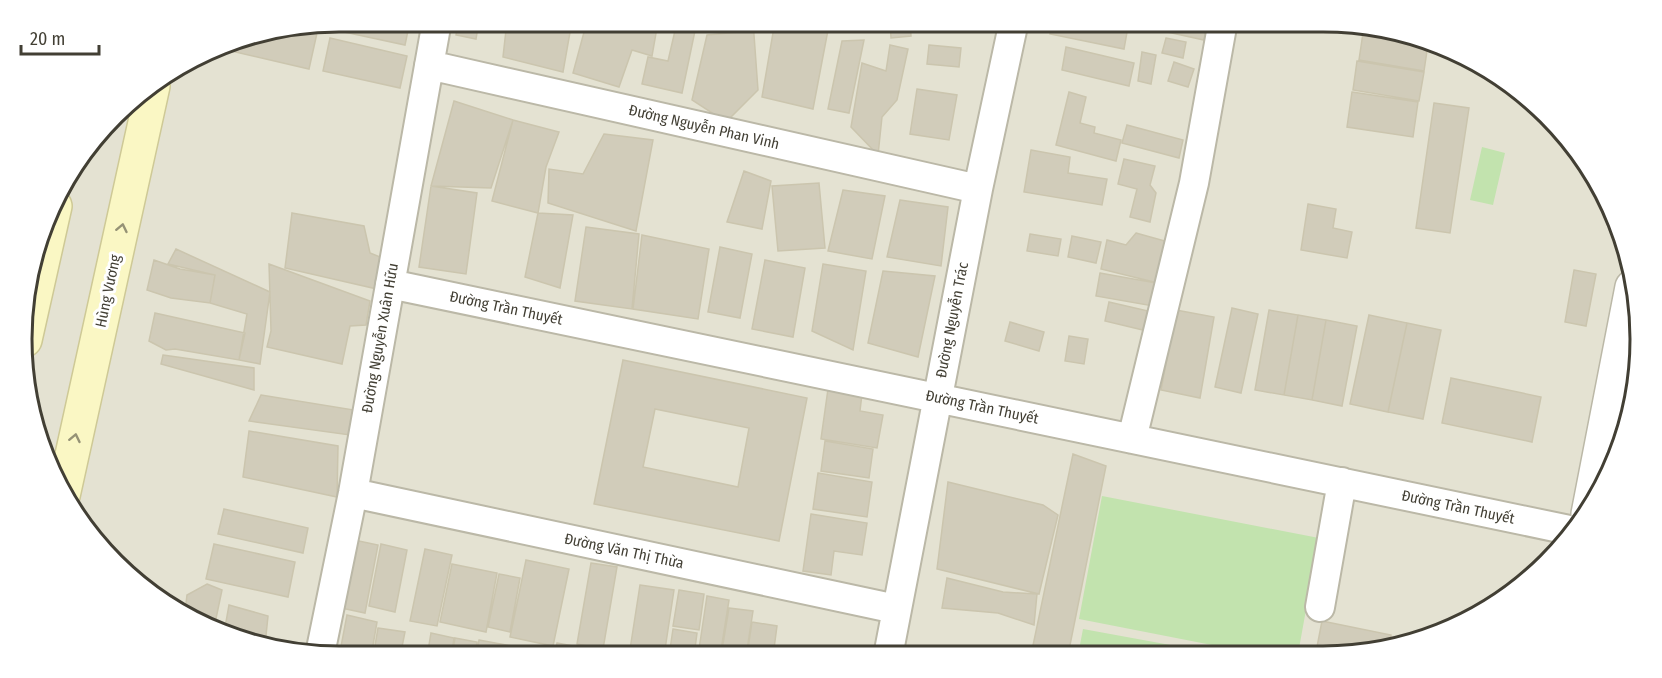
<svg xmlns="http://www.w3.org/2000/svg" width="1662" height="678" font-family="'Fira Sans Condensed',sans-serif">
<rect width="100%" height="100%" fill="#f0efe4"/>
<!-- residential -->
<path fill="#e4e2d2" d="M339,21H1323L1425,38L1532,100L1608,198L1640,318L1624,441L1587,516L1532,578L1463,624L1365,654L339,657L237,640L145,591L64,498L27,401L24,297L63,180L130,100L236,38Z"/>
<!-- green -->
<path fill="#c2e3ae" d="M1482,147L1505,153L1493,205L1470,200Z
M1102,496L1319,538L1298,654L1263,655L1079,619Z
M1083,629L1225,655H1078Z"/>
<!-- building -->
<path fill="#d1ccba" stroke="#cbc5ae" stroke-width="1.5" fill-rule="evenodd" d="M339,21H410L405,45L330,29L331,22Z
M459,21H479L476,39L456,35Z
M507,21H572L563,72L503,57Z
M587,21L658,22L652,56L632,50L619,87L573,73Z
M753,21L758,90L726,122L692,100L707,35L749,31Z
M775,21L828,30L813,109L762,97Z
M803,21H837L836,29L828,28Z
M890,21H910L911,36L891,38Z
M1052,21H1129L1124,49L1050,34Z
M1151,21H1208L1204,40L1149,28Z
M677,22L696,26L682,93L642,84L648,57L668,61Z
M319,24L309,69L231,51L233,40L236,38Z
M1363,28L1425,38L1426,39L1363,30Z
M1363,33L1428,44L1424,71L1359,60Z
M330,38L407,56L400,88L323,71Z
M1166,38L1186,42L1183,58L1162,53Z
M864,40L849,113L828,109L842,41Z
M890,45L908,49L897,100L882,117L878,155L851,127L862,63L886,71Z
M929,45L961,48L959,67L927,64Z
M1066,47L1134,63L1129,86L1062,70Z
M1142,52L1156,55L1151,84L1138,81Z
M1357,61L1424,72L1419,101L1353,90Z
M1174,62L1194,69L1188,87L1168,81Z
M917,89L957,95L949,140L910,134Z
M1069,92L1086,97L1080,123L1095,127L1094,133L1121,140L1116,161L1056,145Z
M1352,92L1418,102L1413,137L1347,127Z
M454,101L513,120L491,188L431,186Z
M1434,103L1469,108L1450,233L1416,228Z
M513,120L559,132L546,167L538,213L492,201Z
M1127,125L1183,140L1179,158L1122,143Z
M604,134L653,140L636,231L548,203L549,169L583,174Z
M1031,150L1070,157L1068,173L1107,179L1102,205L1024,192Z
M1124,159L1155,166L1150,185L1156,193L1150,222L1130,217L1137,189L1118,184Z
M744,171L771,181L762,229L727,222Z
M819,183L825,248L778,251L772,186Z
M431,186L477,193L466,274L419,267Z
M843,190L885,196L872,259L828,251Z
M900,200L948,207L941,266L887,257Z
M1308,204L1336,209L1333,228L1352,232L1347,258L1301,250Z
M292,213L364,226L370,253L385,259L377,289L285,268Z
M538,213L573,215L560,288L525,277Z
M586,227L639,234L632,309L575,301Z
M1136,233L1172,243L1162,284L1101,269L1107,240L1126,245Z
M1030,234L1061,239L1058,256L1027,251Z
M642,235L709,249L698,319L633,309Z
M1072,236L1101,242L1096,263L1068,257Z
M720,247L752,254L740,318L708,312Z
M176,249L270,292L260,364L239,360L247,314L210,303L215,275L168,264Z
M154,260L180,269L215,275L210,303L171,298L147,290Z
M765,260L805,268L793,337L752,329Z
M269,264L370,301L366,325L350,326L342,364L267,347L271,331Z
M823,264L866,271L853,350L812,331Z
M1574,270L1596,274L1586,326L1565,322Z
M883,271L935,276L918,357L868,343Z
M1100,273L1156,283L1153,306L1096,296Z
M1109,302L1148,311L1143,330L1105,321Z
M1232,308L1258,314L1241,393L1215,387Z
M1176,310L1214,317L1200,398L1161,390Z
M1269,310L1298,315L1284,395L1255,390Z
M155,313L245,333L239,360L175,349L166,350L149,341Z
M1298,315L1326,320L1312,400L1284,395Z
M1369,315L1407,323L1388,412L1350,404Z
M1326,320L1357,326L1342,406L1312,400Z
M1010,322L1044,332L1039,351L1005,341Z
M1407,323L1441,330L1423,419L1388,412Z
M1069,336L1088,339L1084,364L1065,361Z
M163,355L254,368V390L161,364Z
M623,360L807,398L779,541L594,504ZM655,409L749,428L738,487L643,467Z
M1451,378L1541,397L1532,442L1442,423Z
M828,389L862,394L860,411L883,415L877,448L821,439Z
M261,395L354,410L350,435L249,421Z
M249,431L338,446L337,497L243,477Z
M825,441L873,449L869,478L821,471Z
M1073,454L1106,466L1068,655H1031Z
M818,473L872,482L867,517L813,509Z
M948,482L1043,505L1058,515L1039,594L937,569Z
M224,509L308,528L303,553L218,534Z
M811,514L867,523L862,555L834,551L831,575L803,571Z
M354,540L378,545L365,613L341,608Z
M214,544L295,562L288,597L206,579Z
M381,544L407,550L395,612L369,606Z
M425,549L452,555L437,626L410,621Z
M526,560L569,569L553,646L510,637Z
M591,563L617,567L603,649L577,644Z
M452,564L497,573L486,632L440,622Z
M499,574L520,578L510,632L488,627Z
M947,578L1003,592L1037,594L1034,625L998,613L942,608Z
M207,584L222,590L214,628L185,612L187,595Z
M640,585L674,590L664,656H629Z
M679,590L704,594L699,630L673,626Z
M707,596L729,600L720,656H698Z
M229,605L268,616L265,645L237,640L224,633Z
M729,608L753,611L746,656H721Z
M347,615L377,622L371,657H339Z
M1322,621L1391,635L1389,647L1356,654L1317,647Z
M752,622L777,626L773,656H747Z
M378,628L405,632L400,657H373Z
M673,629L697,633L694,656H669Z
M431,633L454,638L451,657H427Z
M455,638L477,642L475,657H452Z
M479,640L501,644L499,657H476Z
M557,643L579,647L577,656H554Z
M501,644L528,649L526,656L499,657Z
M528,649L553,653V656H527Z"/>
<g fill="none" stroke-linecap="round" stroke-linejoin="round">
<!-- minor casing -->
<g stroke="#bbb8a7" stroke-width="32">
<path id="minor" d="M429,65L978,189
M390,284L1574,531
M1132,439L1194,183L1223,21
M353,493L896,609
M1320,607L1342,482
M320,654L353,493L437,21
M888,656L978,189L1014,21"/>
</g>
<!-- tertiary casing -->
<g stroke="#bbb8a7" stroke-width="36">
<path id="tertiary" d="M1588,514L1632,287"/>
</g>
<!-- secondary casing -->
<g stroke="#cec996" stroke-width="36">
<path id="secondary" d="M25,340L55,206
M63,496L153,86"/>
</g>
<!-- minor -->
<use href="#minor" stroke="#fff" stroke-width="28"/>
<!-- tertiary -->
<use href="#tertiary" stroke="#fff" stroke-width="33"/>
<!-- secondary -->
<use href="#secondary" stroke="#faf7c4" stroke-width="33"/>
</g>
<!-- one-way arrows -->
<defs><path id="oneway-chevron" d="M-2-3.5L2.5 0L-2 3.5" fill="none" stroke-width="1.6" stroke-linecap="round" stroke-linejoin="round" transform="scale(1.5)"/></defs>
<g stroke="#959275">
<use href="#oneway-chevron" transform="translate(122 228) rotate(-78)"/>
<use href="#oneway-chevron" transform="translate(75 438) rotate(-78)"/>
</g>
<g text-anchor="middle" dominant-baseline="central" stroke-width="6" stroke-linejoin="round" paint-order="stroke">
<!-- street labels -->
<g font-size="15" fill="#423f34" stroke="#fff">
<text transform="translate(704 127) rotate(13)">Đường Nguyễn Phan Vinh</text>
<text transform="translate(108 291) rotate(-78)">Hùng Vương</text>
<text transform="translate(506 308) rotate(12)">Đường Trần Thuyết</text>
<text transform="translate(952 320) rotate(-79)">Đường Nguyễn Trác</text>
<text transform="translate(380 338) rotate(-80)">Đường Nguyễn Xuân Hữu</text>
<text transform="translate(982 407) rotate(12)">Đường Trần Thuyết</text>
<text transform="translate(1458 507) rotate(12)">Đường Trần Thuyết</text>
<text transform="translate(624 551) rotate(12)">Đường Văn Thị Thừa</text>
</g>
</g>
<!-- crop -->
<path d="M0 0H1662V678H0ZM339 32H1323A307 307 0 0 1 1630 339V339A307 307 0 0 1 1323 646H339A307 307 0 0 1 32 339V339A307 307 0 0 1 339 32Z" fill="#fff" fill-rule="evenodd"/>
<path fill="none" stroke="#423f34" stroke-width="3" d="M339 32H1323A307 307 0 0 1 1630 339V339A307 307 0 0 1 1323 646H339A307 307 0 0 1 32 339V339A307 307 0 0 1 339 32Z"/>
<!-- scale -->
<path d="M21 45v9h78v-9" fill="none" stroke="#423f34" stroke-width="3"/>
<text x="30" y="45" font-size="18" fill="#423f34" stroke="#ffffff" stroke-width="4.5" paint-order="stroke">20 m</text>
</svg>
